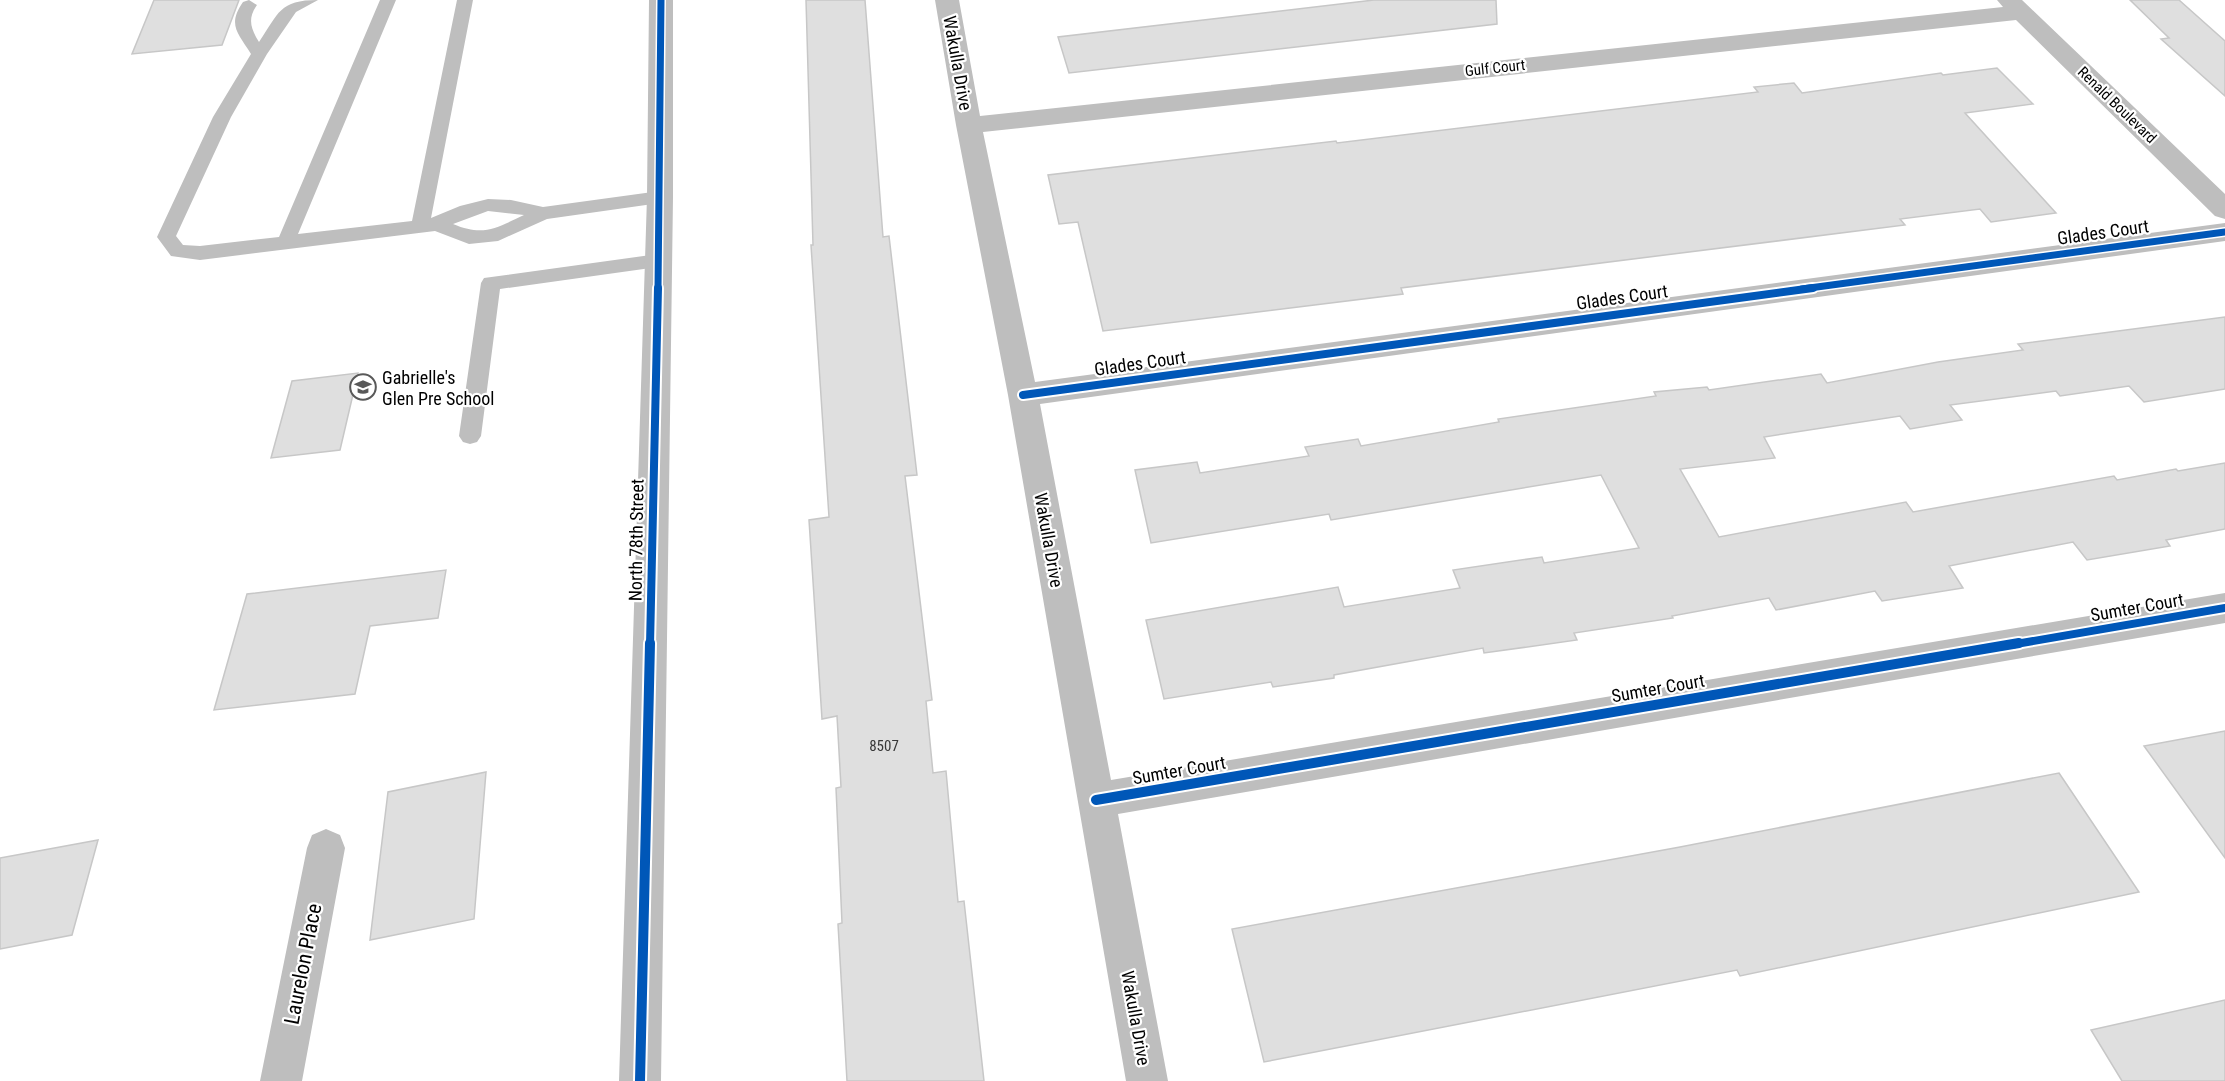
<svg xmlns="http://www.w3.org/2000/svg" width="2225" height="1081" font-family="'Roboto Condensed',sans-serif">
<rect width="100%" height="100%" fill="#fff"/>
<!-- building -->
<path fill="#dfdfdf" stroke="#c7c7c7" stroke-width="1.5" d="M154,0H239L222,45L132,54Z
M806,0H865L883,237L889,236L917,475L905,476L932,700L926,701L933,773L946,771L958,902L964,901L984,1081H847L838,924L842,923L836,788L841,787L837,716L822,719L809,520L829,517L811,245H813Z
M1374,0H1496L1497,24L1069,73L1058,37Z
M2130,0H2179L2225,41V96L2161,39L2169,38Z
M1997,68L2033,104L1965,113L2056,213L1991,222L1980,209L1900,219L1905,225L1401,288L1403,294L1103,331L1078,222L1059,224L1048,175L1336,141L1337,143L1758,92L1754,87L1794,83L1802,93L1941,73L1943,75Z
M2225,317V389L2144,402L2129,386L2060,396L2056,391L1950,405L1962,420L1910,429L1900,416L1764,437L1775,458L1680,469L1719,537L1906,502L1913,512L2114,476L2117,480L2176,469L2178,471L2225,463V529L2166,540L2170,546L2087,560L2073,542L1949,566L1963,588L1882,601L1875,591L1776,610L1769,598L1672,616L1673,618L1574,633L1577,640L1484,653L1483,648L1334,675V678L1273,687L1271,682L1164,699L1146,620L1338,587L1344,607L1460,588L1453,570L1542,557L1544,563L1639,548L1601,475L1331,520L1329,514L1151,543L1135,470L1197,462L1200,473L1309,456L1305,447L1358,439L1361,446L1499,422L1498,419L1656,396L1654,392L1707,387L1709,390L1821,374L1827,383L1938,362L2023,350L2018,344Z
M358,373L340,450L271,458L292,381Z
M446,570L438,618L370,626L355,694L214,710L247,594Z
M2225,731V858L2144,746Z
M486,772L474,919L370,940L388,792Z
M2059,773L2139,892L1740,976L1737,970L1264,1062L1232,929L1680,847Z
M98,840L72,935L0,949V858Z
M2225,1000V1081H2122L2091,1030Z"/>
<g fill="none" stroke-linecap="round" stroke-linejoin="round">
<!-- service -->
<path fill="#bebebe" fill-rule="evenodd" d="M249,0L257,5C247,19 251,29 259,42C279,13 279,0 318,0L296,12L267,54L231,117L176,236L183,245L200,246L279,237L380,0H396L298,234L412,221L457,0H473L431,218L460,206L488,199L511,200L543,207L660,191L666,193L669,197L666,201L660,203L547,219L498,241L469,244L435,231L200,260L171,256L157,237L213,117L251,54C238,33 227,25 243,2ZM488,211L524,215C496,228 484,237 453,224Z
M658,254L665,256L667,261L665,266L500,289L481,436L477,442L470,444L463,442L459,436L481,283L484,278Z"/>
<!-- minor -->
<path fill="#bebebe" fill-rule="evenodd" d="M935,0H959L980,116L2003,7L1997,0H2022L2225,194V219L2215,216L2016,20L983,132L1035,382L2225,223V241L1040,404L1111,780L2225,593V623L1118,814L1168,1081H1126L1008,395L956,125Z
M326,829L340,835L345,848L302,1081H260L307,848L312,835Z"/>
<!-- tertiary -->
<path fill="#bebebe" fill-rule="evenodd" d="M649,0H673V197L661,1081H619L647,197Z"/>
<!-- cycleway-far2 casing -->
<g stroke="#fff" stroke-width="10">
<path id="cycleway-far2" d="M658,289L661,0
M1802,289L2225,232"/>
</g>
<!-- cycleway-far1 casing -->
<g stroke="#fff" stroke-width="12">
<path id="cycleway-far1" d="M1023,395L1813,288
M650,645L658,288
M2010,645L2225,608"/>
</g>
<!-- cycleway casing -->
<g stroke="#fff" stroke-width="14">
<path id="cycleway" d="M1096,800L2019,643
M640,1081L650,643"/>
</g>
<!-- cycleway-far2 -->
<use href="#cycleway-far2" stroke="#0057b8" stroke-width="7"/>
<!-- cycleway-far1 -->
<use href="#cycleway-far1" stroke="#0057b8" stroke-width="8"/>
<!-- cycleway -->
<use href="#cycleway" stroke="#0057b8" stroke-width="10"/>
</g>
<!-- icons -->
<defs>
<g id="school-ring" transform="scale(1.35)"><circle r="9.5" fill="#fff" stroke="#595959" stroke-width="1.5"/><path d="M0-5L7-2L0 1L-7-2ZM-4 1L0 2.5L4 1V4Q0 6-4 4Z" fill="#595959"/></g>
</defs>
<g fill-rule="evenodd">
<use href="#school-ring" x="363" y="387"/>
</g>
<g text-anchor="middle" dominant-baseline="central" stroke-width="4.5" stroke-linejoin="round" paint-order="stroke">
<!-- far-street labels -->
<g font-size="15" fill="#000" stroke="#fff">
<text transform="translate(1495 68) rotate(-6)">Gulf Court</text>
<text transform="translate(2117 105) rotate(44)">Renald Boulevard</text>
</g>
<!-- number labels -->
<g font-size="15" fill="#383838">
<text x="884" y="746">8507</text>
</g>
<!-- street labels -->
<g font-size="18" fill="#000" stroke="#fff">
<text transform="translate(958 63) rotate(80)">Wakulla Drive</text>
<text transform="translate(2103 232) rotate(-8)">Glades Court</text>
<text transform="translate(1622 297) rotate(-8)">Glades Court</text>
<text transform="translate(1140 363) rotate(-8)">Glades Court</text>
<text transform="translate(636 540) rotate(-89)">North 78th Street</text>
<text transform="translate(1049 540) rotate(80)">Wakulla Drive</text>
<text transform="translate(2137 607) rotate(-10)">Sumter Court</text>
<text transform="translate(1658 688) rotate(-10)">Sumter Court</text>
<text transform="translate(1179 770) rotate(-10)">Sumter Court</text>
<text transform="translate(1136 1018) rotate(80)">Wakulla Drive</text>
</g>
<!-- poi labels -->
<g font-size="18" fill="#000" stroke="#fff" text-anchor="start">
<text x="382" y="377">Gabrielle's<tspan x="382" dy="21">Glen Pre School</tspan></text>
</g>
<!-- near-street labels -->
<g font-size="21" fill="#000" stroke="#fff">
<text transform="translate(303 964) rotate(-79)">Laurelon Place</text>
</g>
</g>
</svg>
